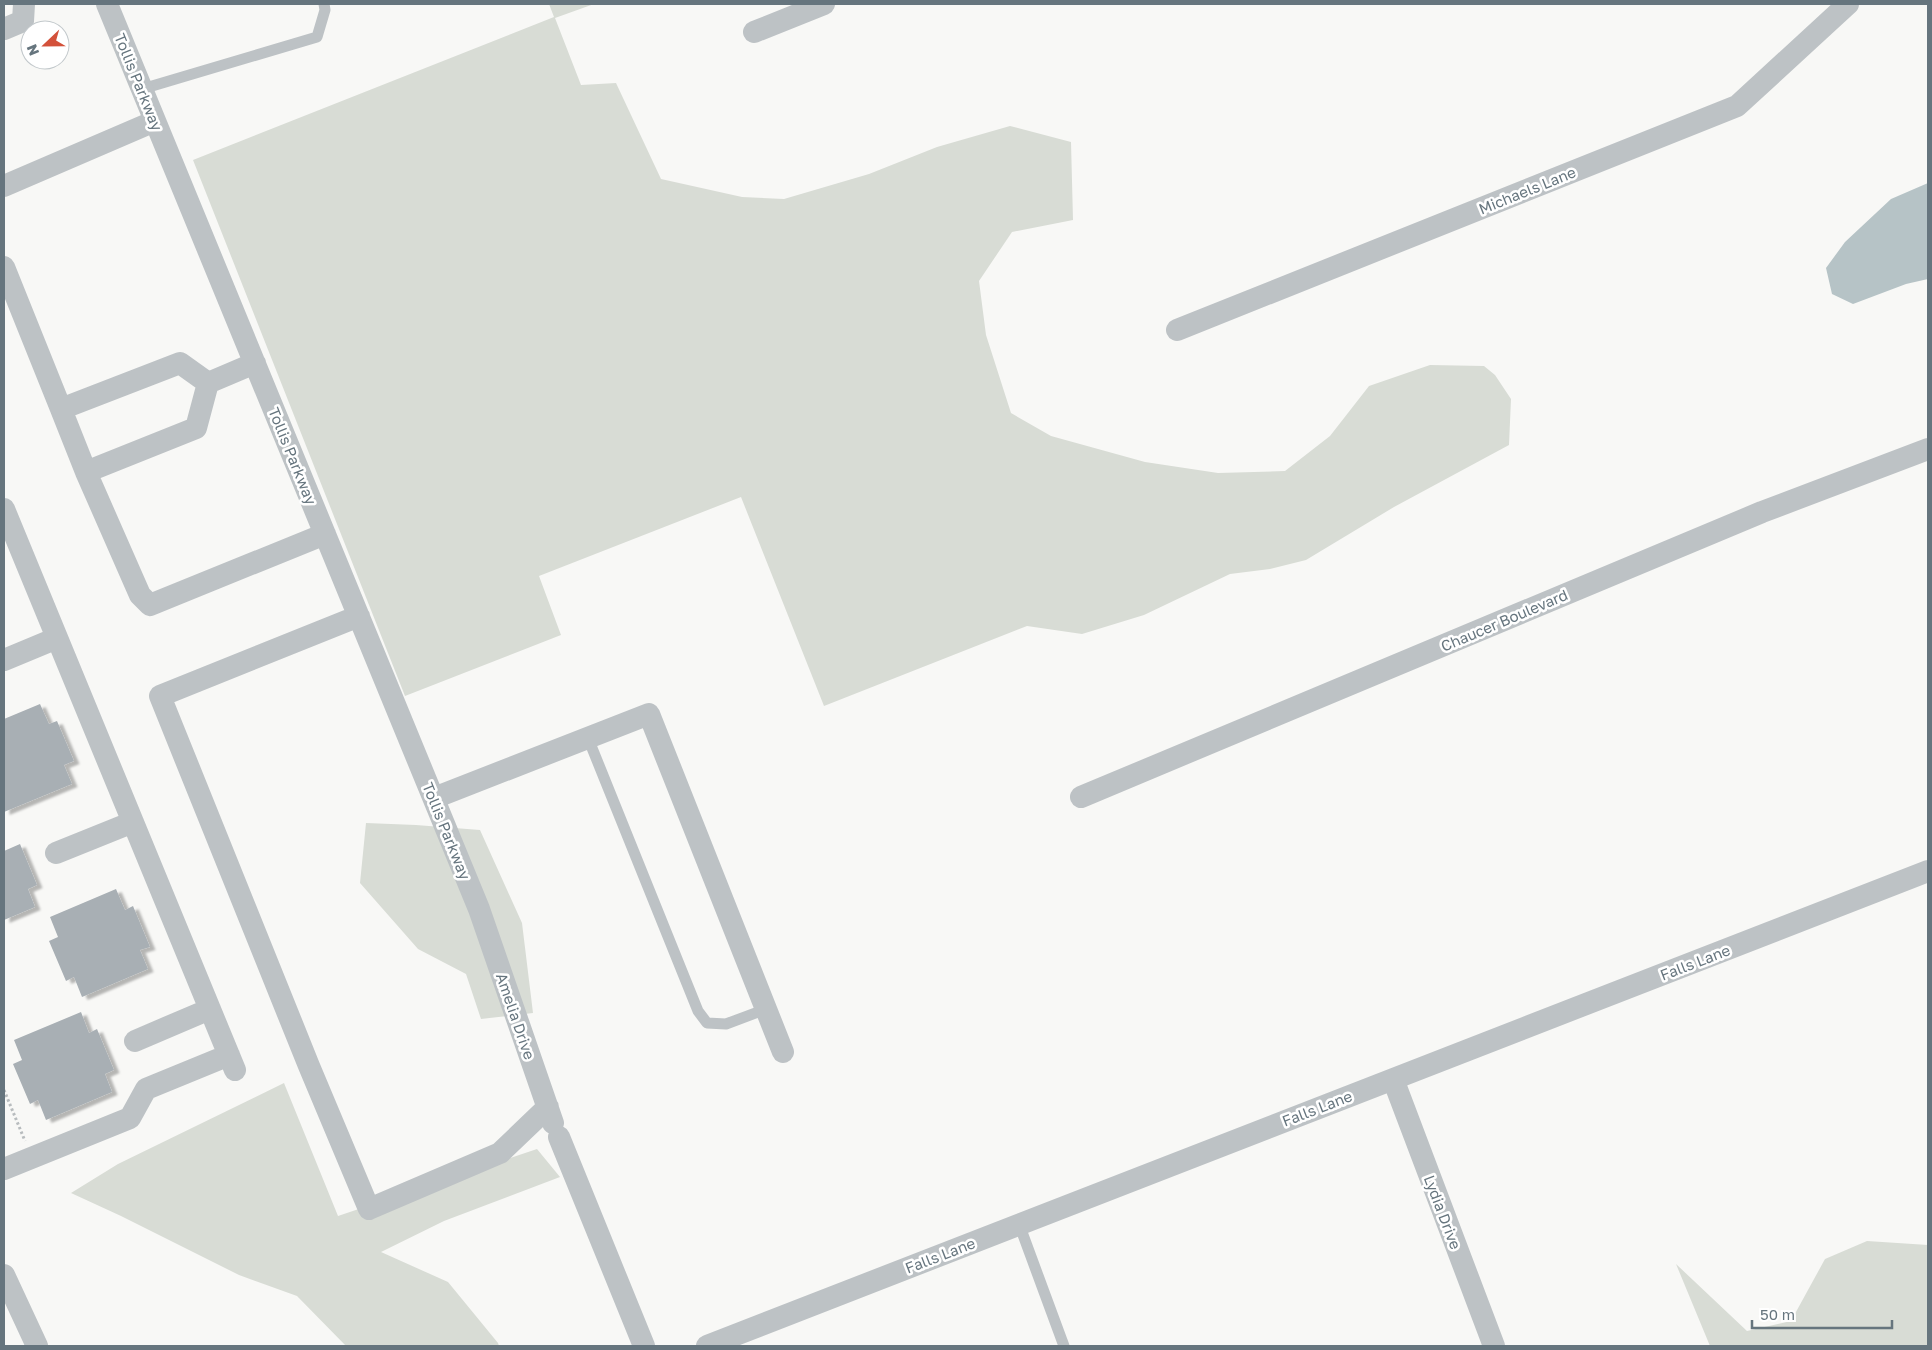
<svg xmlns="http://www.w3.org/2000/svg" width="1932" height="1350" font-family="'Golos Text',sans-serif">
<defs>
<filter id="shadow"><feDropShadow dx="5.5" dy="3" stdDeviation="1" flood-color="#0004"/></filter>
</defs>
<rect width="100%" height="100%" fill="#f8f8f6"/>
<!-- green -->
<path fill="#d8dcd5" d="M549,4H594L555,18L581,85L616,83L661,179L742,197L784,199L869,174L937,147L1010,126L1071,142L1073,220L1012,232L979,281L986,335L1011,413L1051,436L1145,462L1218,473L1285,471L1330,436L1369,386L1430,365L1484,366L1495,375L1511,399L1509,445L1394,507L1306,560L1270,569L1230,574L1144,615L1082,634L1027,626L824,706L741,497L539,576L561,635L405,696L193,160L554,17Z
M366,823L416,825L480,830L522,923L533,1013L481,1019L466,974L418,949L360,883Z
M284,1083L338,1216L537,1149L560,1177L444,1221L381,1252L448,1282L498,1343L499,1346H346L297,1296L239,1275L121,1216L71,1193L118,1164Z
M1867,1241L1928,1245V1346H1710L1676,1264L1747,1331L1791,1321L1825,1259Z"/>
<!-- water -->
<path fill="#b6c3c6" d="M1928,183V279L1906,284L1853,304L1832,294L1826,268L1845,242L1891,199Z"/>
<!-- building -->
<path fill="#a8afb4" filter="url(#shadow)" d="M40,704L49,724L57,721L74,761L64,765L72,784L4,812V719Z
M20,844L37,885L28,889L35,907L4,920V851Z
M116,889L125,910L133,906L150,947L140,950L148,969L82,997L74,977L66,981L49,941L58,937L50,917Z
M81,1012L89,1033L97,1029L114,1070L105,1074L112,1092L46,1120L38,1100L30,1104L13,1064L22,1060L14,1040Z"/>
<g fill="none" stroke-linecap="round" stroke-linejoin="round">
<!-- path -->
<path stroke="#b8bcbe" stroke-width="3" stroke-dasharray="2.5 2.5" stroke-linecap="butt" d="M4,1090L25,1141"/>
<!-- service -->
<path stroke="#bdc2c5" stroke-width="11" d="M142,89L317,37L325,10L324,4
M588,738L698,1011L707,1023L726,1024L766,1009
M1019,1224L1064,1346"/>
<!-- minor -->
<path stroke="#bdc2c5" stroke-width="22" d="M107,4L479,909L553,1123
M4,29L23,21L24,4
M754,32L824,4
M4,186L155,121
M4,267L61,409
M1177,330L1737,106L1848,4
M208,383L196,428L86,472L61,409L180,363L208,383L255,363
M86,472L140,595L150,605L325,534
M4,509L235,1070
M359,616L160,696L309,1066L369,1209L500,1153L548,1107
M4,660L57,638
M1081,797L1762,512L1928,449
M434,798L649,714L783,1052
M56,853L133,822
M135,1041L210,1009
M1393,1079L1494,1346
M559,1137L644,1346
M4,1169L130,1118L146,1089L229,1055
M4,1275L37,1346
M707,1346L1928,871"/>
</g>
<g text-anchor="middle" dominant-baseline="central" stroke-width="5" stroke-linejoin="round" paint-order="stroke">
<!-- street labels -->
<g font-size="15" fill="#66757e" stroke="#fff">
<text transform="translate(139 82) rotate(68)">Tollis Parkway</text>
<text transform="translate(1527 190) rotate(-22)">Michaels Lane</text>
<text transform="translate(293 456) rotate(68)">Tollis Parkway</text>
<text transform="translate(1504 620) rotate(-23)">Chaucer Boulevard</text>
<text transform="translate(447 831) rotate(68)">Tollis Parkway</text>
<text transform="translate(1695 962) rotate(-21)">Falls Lane</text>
<text transform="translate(516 1016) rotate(71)">Amelia Drive</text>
<text transform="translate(1317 1108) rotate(-21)">Falls Lane</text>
<text transform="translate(1443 1212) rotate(69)">Lydia Drive</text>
<text transform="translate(940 1255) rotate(-21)">Falls Lane</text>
</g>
</g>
<!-- border -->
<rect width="1932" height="1350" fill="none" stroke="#66757e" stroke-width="10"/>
<!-- north arrow -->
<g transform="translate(45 45) rotate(248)"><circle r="24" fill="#ffffff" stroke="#c2c8cb"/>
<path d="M0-4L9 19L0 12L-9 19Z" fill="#d3513a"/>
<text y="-8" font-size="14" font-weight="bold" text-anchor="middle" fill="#66757e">N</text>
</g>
<!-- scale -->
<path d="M1752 1320v8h140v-8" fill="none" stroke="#66757e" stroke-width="2.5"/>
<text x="1760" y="1320" font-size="15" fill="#66757e" stroke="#ffffff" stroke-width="4" paint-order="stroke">50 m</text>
</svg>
